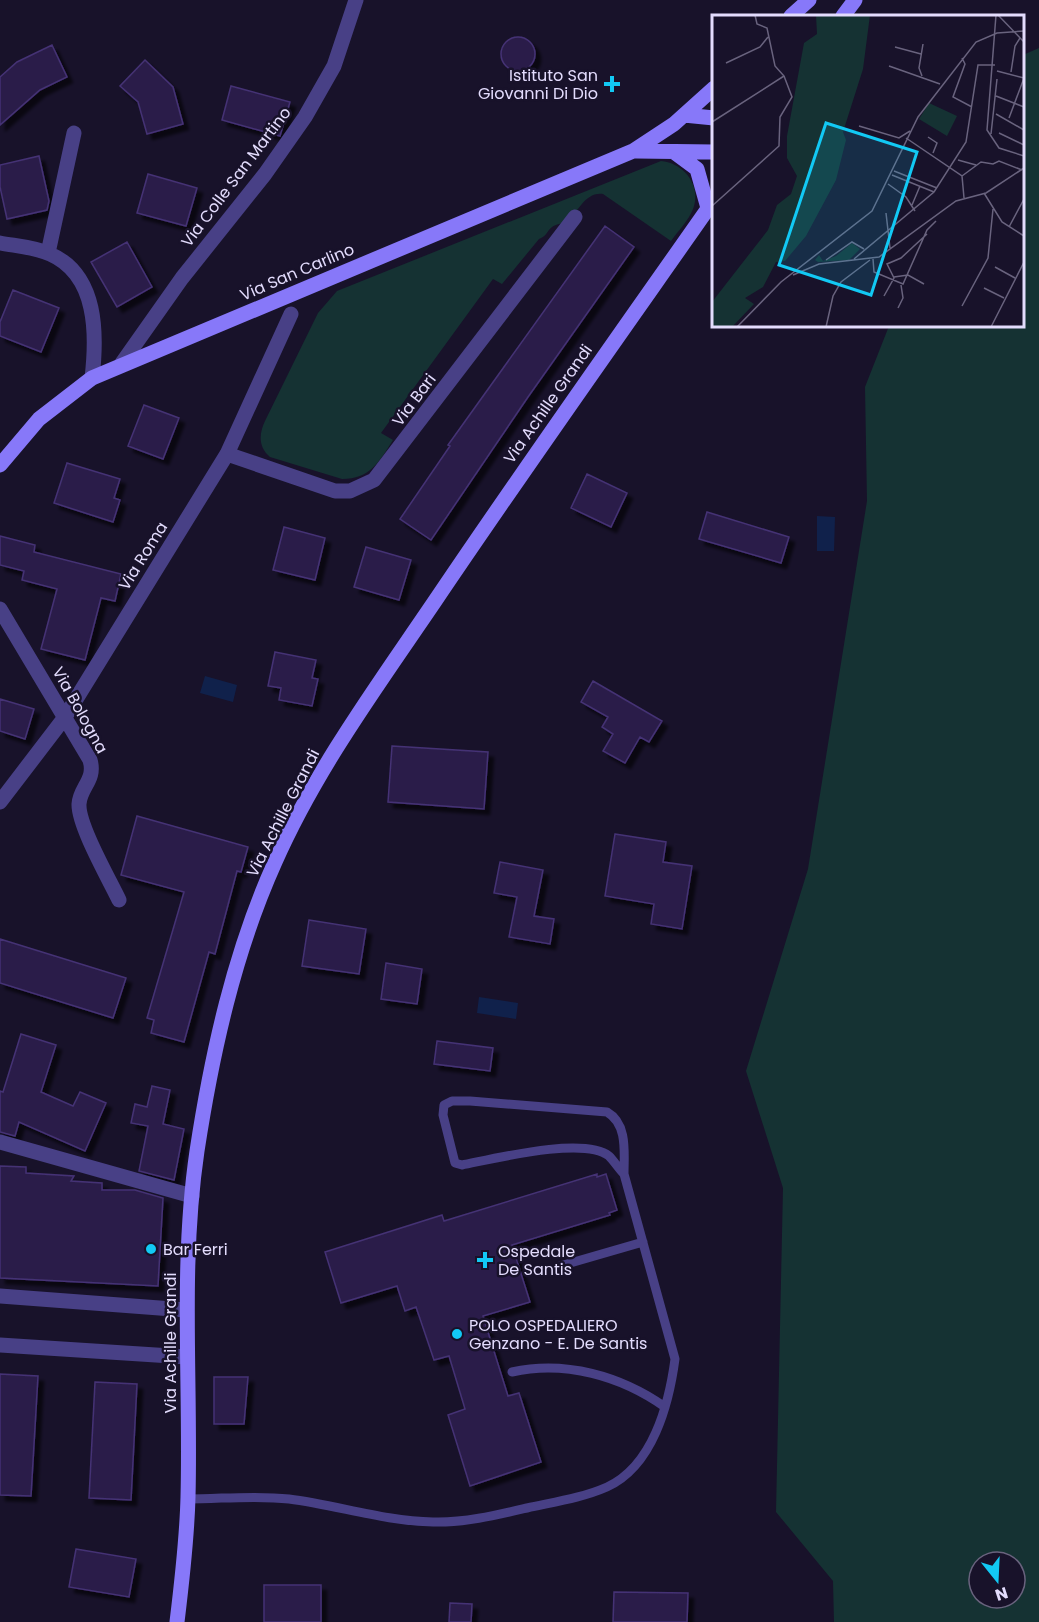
<svg xmlns="http://www.w3.org/2000/svg" width="1039" height="1622" font-family="Poppins,sans-serif">
<defs>
<filter id="shadow"><feDropShadow dx="5.5" dy="5.5" stdDeviation="1.5" flood-color="#0009"/></filter>
</defs>
<rect width="100%" height="100%" fill="#18122a"/>
<!-- green -->
<path fill="#153233" fill-rule="evenodd" d="M1039,48V1622H834L833,1581L776,1512L783,1188L746,1071L808,869L867,501L865,387L889,326H1022L1023,55ZM979,1562H1015V1598H979Z
M661,161C684,163 702,186 693,209C689,220 678,231 671,241L603,194C584,192 579,213 566,221C562,224 556,224 552,227C546,232 547,236 539,239L502,284L493,279L381,433L393,440C379,462 370,479 342,479L270,457C258,447 259,434 265,421L318,313L337,291Z"/>
<!-- water -->
<path fill="#10214b" d="M817,516L835,517L834,551H817Z
M205,676L237,685L233,702L200,693Z
M479,997L518,1003L516,1019L477,1013Z"/>
<!-- building -->
<path fill="#2b1f4a" stroke="#453275" stroke-width="1.5" filter="url(#shadow)" d="M501 54a17 17 0 1 1 34 0a17 17 0 1 1-34 0Z
M52,45L67,77L40,90L0,125V77L17,62Z
M145,60L173,87L183,124L147,134L138,102L120,86Z
M231,86L290,102L280,136L222,120Z
M39,156L49,201L47,210L7,219L0,187V165Z
M148,174L197,188L186,226L137,213Z
M605,226L634,247L528,397L431,540L400,519L450,446L448,445Z
M127,242L152,287L117,307L91,262Z
M13,290L59,308L41,352L0,336V322Z
M144,405L179,418L163,459L128,446Z
M67,463L120,479L114,498L120,500L113,522L54,503Z
M587,474L627,493L611,527L571,508Z
M707,512L789,537L781,563L699,539Z
M284,527L325,538L315,580L273,570Z
M0,536L35,545L34,552L121,574L115,601L101,598L85,660L41,649L57,589L22,580L24,571L0,565Z
M366,547L411,560L399,600L354,587Z
M275,652L316,660L312,678L318,679L312,706L279,700L281,688L268,686Z
M593,681L662,721L649,742L640,737L625,763L603,751L613,734L602,727L608,717L581,702Z
M0,699L34,709L25,739L0,731Z
M392,746L488,752L484,809L388,802Z
M137,816L248,847L241,872L237,871L215,954L209,952L184,1042L151,1033L154,1020L147,1018L184,892L121,875Z
M615,834L666,842L663,862L692,866L682,929L651,924L654,904L605,896Z
M500,862L543,870L534,916L554,919L550,944L509,937L517,897L494,893Z
M309,920L366,929L359,974L302,966Z
M0,939L126,978L113,1018L0,983Z
M386,963L422,969L417,1004L381,999Z
M21,1034L56,1045L41,1092L73,1106L80,1092L106,1103L85,1151L19,1122L15,1136L0,1132V1091L3,1092Z
M437,1041L493,1048L490,1071L434,1064Z
M152,1086L170,1090L163,1124L184,1129L174,1180L139,1171L148,1126L131,1123L135,1104L147,1107Z
M0,1166L26,1167V1173L74,1176L71,1181L102,1183V1190H135L163,1198L158,1286L0,1278Z
M597,1174V1177L606,1174L617,1210L609,1213L610,1215L512,1245L530,1302L483,1316L508,1396L519,1393L541,1462L470,1486L448,1415L465,1409L449,1356L434,1360L416,1307L405,1311L397,1286L341,1303L325,1252L442,1215L444,1221Z
M0,1374L38,1376L31,1496L0,1495Z
M214,1377H248L244,1424H214Z
M95,1382L137,1384L131,1500L89,1498Z
M76,1549L136,1559L129,1597L69,1587Z
M264,1585H321V1622H264Z
M614,1592L688,1593L687,1622H613Z
M450,1603L472,1604L471,1622H449Z"/>
<g fill="none" stroke-linecap="round" stroke-linejoin="round">
<!-- lane -->
<path stroke="#484086" stroke-width="9" d="M560,1266L643,1242
M512,1372C565,1360 621,1376 665,1407
M188,1499C221,1499 256,1495 289,1499C337,1505 384,1521 433,1522C464,1523 497,1515 527,1508C554,1502 582,1498 607,1487C653,1466 669,1404 675,1359L624,1174C619,1169 614,1161 609,1156C584,1136 493,1159 462,1165L455,1163L443,1115L444,1105L452,1101H470L607,1112C628,1124 624,1153 624,1174"/>
<!-- street -->
<path stroke="#484086" stroke-width="15" d="M0,243C16,246 35,247 50,254C98,275 97,335 92,378
M48,253L74,133
M122,363L182,278L265,174L305,117L334,66L356,0
M227,454L335,491H350L374,480L575,217
M0,609L90,760C96,780 80,787 79,804C78,825 109,879 119,900
M0,802L65,717L227,454L291,314
M0,1142L192,1196
M0,1296L186,1310
M0,1345L187,1357"/>
<!-- secondary -->
<path stroke="#8778f9" stroke-width="15" d="M791,16L809,0
M843,16L855,0
M684,115L714,118
M636,151L714,152
M674,152L697,169L708,208
M0,465L39,419L92,378L633,151L674,124L714,88
M177,1622C182,1581 187,1538 188,1497C191,1381 180,1266 197,1151C212,1053 234,953 275,862C316,769 378,685 435,601C526,466 620,334 714,200"/>
</g>
<!-- markers -->
<g fill="#12c9f4" stroke="#18122a" stroke-width="2">
<path d="M609 75h6v6h6v6h-6v6h-6v-6h-6v-6h6z"/>
<circle cx="151" cy="1249" r="6"/>
<path d="M482 1251h6v6h6v6h-6v6h-6v-6h-6v-6h6z"/>
<circle cx="457" cy="1334" r="6"/>
</g>
<g text-anchor="middle" dominant-baseline="central" stroke-width="5" stroke-linejoin="round" paint-order="stroke">
<!-- poi labels -->
<g font-size="16" fill="#e3dcfd" stroke="#18122a" text-anchor="start">
<text x="598" y="75" text-anchor="end">Istituto San<tspan x="598" dy="18">Giovanni Di Dio</tspan></text>
<text x="163" y="1249">Bar Ferri</text>
<text x="498" y="1251">Ospedale<tspan x="498" dy="18">De Santis</tspan></text>
<text x="469" y="1325">POLO OSPEDALIERO<tspan x="469" dy="18">Genzano - E. De Santis</tspan></text>
</g>
<!-- street labels -->
<g font-size="16" fill="#e3dcfd" stroke="#18122a">
<text transform="translate(236 177) rotate(-53)">Via Colle San Martino</text>
<text transform="translate(297 272) rotate(-23)">Via San Carlino</text>
<text transform="translate(414 400) rotate(-53)">Via Bari</text>
<text transform="translate(548 404) rotate(-55)">Via Achille Grandi</text>
<text transform="translate(143 556) rotate(-58)">Via Roma</text>
<text transform="translate(80 710) rotate(61)">Via Bologna</text>
<text transform="translate(283 813) rotate(-63)">Via Achille Grandi</text>
<text transform="translate(170 1343) rotate(-90)">Via Achille Grandi</text>
</g>
</g>
<!-- overview -->
<g transform="translate(712 15)">
<rect width="312" height="312" fill="#18122a"/>
<path d="M104,0H158L151,54L131,117L134,125L124,165L94,221L73,246L64,247L51,272L33,283L42,289L20,312H0V287L56,215L65,190L79,179L85,161L75,143V121L92,28L105,19ZM217,88L245,101L235,121L207,104ZM140,228L148,234L137,245L106,247L103,245L107,240L111,246L124,241Z" fill="#153233"/>
<path fill="none" stroke="#69637e" stroke-width="1.5" d="M284,0L275,115L287,133L312,141M286,0L312,27M183,32L209,39M250,43L253,49L241,82L260,92M14,48L48,32L56,22M177,51L228,69M285,56L312,63M299,57L303,31L308,23M210,61L207,53L211,29M284,81L312,92M284,99L312,115M297,103L312,63M0,107L72,61L63,51L55,13L45,9L43,0M147,111L187,123L198,116M287,118L312,130M279,119L285,64M216,122L225,128L221,138M194,123L250,161L252,183M246,145L264,150M182,156L225,173M180,160L222,177M250,161L269,147L281,149L287,146L310,155M176,169L194,182L203,196M272,178L290,207L312,221M200,190L208,171M0,191L67,131L68,102L80,82L72,61M174,198L178,233M297,212L312,184M142,244L222,177L254,127L266,50H283M161,244L162,257L191,269L215,215L224,206M114,245L140,227L152,234M283,252L303,263M81,260L107,249L167,242L244,186L274,178L312,153M182,262L196,260L212,269M272,273L292,283M172,281L182,263L175,249L189,243L215,219M250,291L276,243L281,194M186,293L191,283L189,270M25,312L69,267L160,196L206,102L264,27L285,18L312,16M114,312L121,281L129,267L158,245M279,312L312,247"/>
<path fill="#12c9f4" fill-opacity="0.15" stroke="#12c9f4" stroke-width="3" d="M114,108L205,137L159,280L67,250Z"/>
<rect width="312" height="312" fill="none" stroke="#e3dcfd" stroke-width="3"/>
</g>
<!-- north arrow -->
<g transform="translate(997 1580) rotate(162)"><circle r="28" fill="#18122a" stroke="#69637e" stroke-width="1.5"/>
<path d="M0-4.5L10 22L0 15L-10 22Z" fill="#12c9f4"/>
<text y="-9" font-size="16" font-weight="bold" text-anchor="middle" fill="#e3dcfd">N</text>
</g>
</svg>
